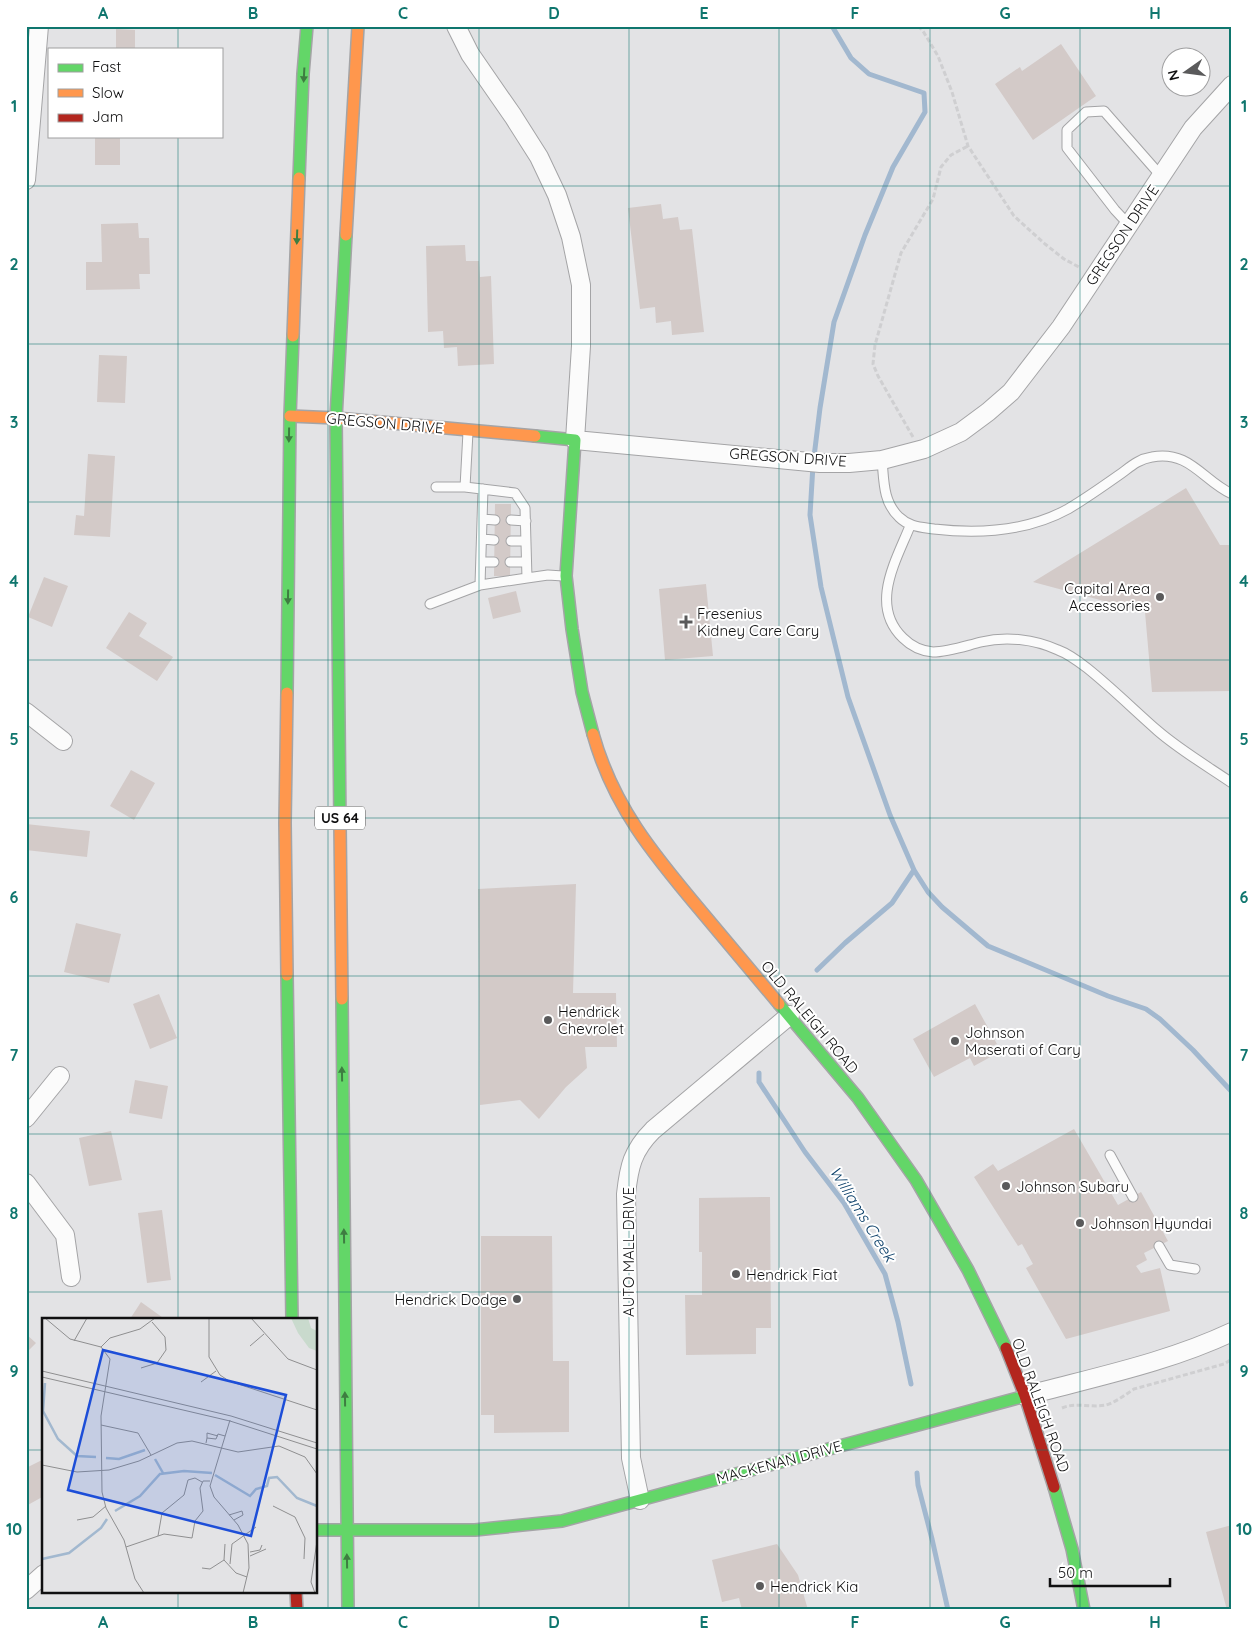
<svg xmlns="http://www.w3.org/2000/svg" width="1258" height="1636" font-family="Quicksand,sans-serif">
<rect width="100%" height="100%" fill="#e3e3e5"/>
<g fill="none" stroke-linecap="round" stroke-linejoin="round">
<!-- stream -->
<path stroke="#a2b8cf" stroke-width="5" d="M832,26L851,58L869,74L924,93L925,112L893,167L865,235L834,322L820,408L813,465L810,515L821,587L848,697L890,815L914,870L928,892L942,907L988,946L1108,996L1146,1009L1160,1019L1193,1050L1232,1092
M817,970L845,943L892,903L914,870
M759,1073V1082L805,1152L844,1203L885,1274L898,1322L911,1384
M917,1473L918,1485L932,1539L948,1610"/>
</g>
<!-- building -->
<path fill="#d3cac8" d="M116,29L135,30V49H116Z
M1061,44L1096,96L1033,140L995,84L1020,67L1022,71Z
M95,136H120V165H95Z
M661,204L663,219L678,217L680,230L692,229L704,332L672,335L671,321L656,323L655,307L640,309L628,208Z
M138,223L139,238H149L150,274H139L140,289L86,290V262H102L101,224Z
M465,245L466,261H479L480,277L491,276L494,364L458,366L457,347L444,348L443,331L428,332L426,246Z
M99,355L127,356L125,403L97,402Z
M88,454L115,456L110,537L74,535L76,515L84,516Z
M1186,488L1220,545H1232V691L1152,692L1145,612L1033,582Z
M495,504H511L510,577L494,576Z
M44,577L68,586L52,627L28,617Z
M706,584L713,656L665,660L659,589Z
M516,591L521,612L493,619L488,598Z
M129,612L147,623L139,636L173,657L157,681L106,648Z
M131,770L155,783L134,820L110,806Z
M26,824L90,831L87,857L26,850Z
M576,884L573,993H616L617,1047H585L587,1068L566,1087L539,1119L520,1100L480,1105L478,889Z
M76,923L121,934L109,983L64,972Z
M159,994L177,1038L150,1049L133,1004Z
M975,1004L997,1044L992,1046L996,1054L974,1066L970,1058L934,1077L913,1039Z
M135,1080L168,1086L162,1119L129,1113Z
M1074,1129L1118,1205L1141,1192L1168,1241L1144,1253L1147,1260L1136,1266L1141,1273L1160,1268L1170,1311L1066,1339L1026,1268L1033,1264L1022,1244L1018,1246L974,1177L993,1164L998,1171Z
M111,1131L122,1180L89,1186L79,1138Z
M770,1197L771,1328H756V1354L686,1355L685,1295H702V1252H699V1198Z
M162,1210L171,1280L147,1283L138,1213Z
M481,1236H552L553,1361H569V1432L494,1433V1415H481Z
M141,1302L166,1320H131L130,1319Z
M26,1334L36,1343L26,1353Z
M44,1459V1496L26,1506V1468Z
M1232,1525V1610H1227L1206,1532Z
M777,1544L798,1575L808,1610H742L739,1598L722,1602L712,1560Z"/>
<g fill="none" stroke-linecap="round" stroke-linejoin="round">
<!-- lane casing -->
<g stroke="#a4a4a6" stroke-width="11">
<path id="lane" d="M1129,225L1115,210L1067,148V130L1086,112L1104,111L1161,176
M468,432L465,487L515,493L525,508L527,578L548,575L563,576
M882,460C884,481 883,502 899,517C909,527 921,527 934,529C978,534 1028,531 1068,509C1085,499 1102,487 1119,475C1129,468 1138,459 1152,457C1190,450 1203,481 1232,494
M436,487H465
M483,489L480,585L527,578
M482,519L495,520
M511,520L526,521
M910,526C896,561 869,605 903,638C911,646 921,651 933,652C948,652 965,646 981,642C1006,636 1034,639 1058,650C1069,654 1078,661 1087,668C1112,688 1134,710 1158,731C1180,750 1207,766 1232,783
M482,539L494,540
M511,541H526
M482,562H494
M510,562H526
M430,604L480,585
M1110,1155L1133,1197
M1159,1246L1170,1265L1195,1269"/>
</g>
<!-- street casing -->
<g stroke="#a4a4a6" stroke-width="20">
<path id="street" d="M456,26L470,54L513,116L539,157L557,195L571,237L581,285V346L575,440L820,463H849L882,460L924,449L961,432L988,412L1011,392L1061,327L1193,128L1232,85
M26,180L39,26
M26,712L63,741
M26,1118L60,1076
M26,1183L65,1235L71,1277
M1025,1396C1095,1377 1166,1363 1232,1332
M640,1500L631,1458L626,1194C629,1167 632,1151 653,1130L790,1015
M26,1590L44,1574"/>
</g>
<!-- fast casing -->
<g stroke="#a4a4a6" stroke-width="14">
<path id="fast" d="M299,178L303,74L307,26
M535,436L575,440L566,576L572,629L582,692L593,734
M287,693L290,416L293,336
M340,825L336,418L346,235
M287,975L292,1320
M342,999L348,1610
M779,1004L858,1098L916,1180L968,1270L1006,1348
M1054,1487L1072,1549L1084,1610
M316,1530H475L562,1521L1025,1396"/>
</g>
<!-- slow casing -->
<g stroke="#a4a4a6" stroke-width="14">
<path id="slow" d="M346,235L358,26
M293,336L299,178
M290,416L336,418L535,436
M287,693L285,823L287,975
M593,734C613,806 653,854 701,911C727,942 753,973 779,1004
M340,825L342,999"/>
</g>
<!-- jam casing -->
<g stroke="#a4a4a6" stroke-width="14">
<path id="jam" d="M1006,1348L1025,1396L1054,1487
M296,1592L297,1610"/>
</g>
<!-- path -->
<path stroke="#cfcfd1" stroke-width="3" stroke-dasharray="5 2.5" stroke-linecap="butt" d="M918,26L923,31L938,56L952,92L968,146L1014,216L1045,244L1064,259L1079,267
M913,437L878,376L873,364L875,345L901,253L933,199L941,167L951,155L968,146
M1062,1408C1076,1402 1092,1408 1106,1405C1116,1402 1125,1395 1134,1389L1224,1364L1232,1359"/>
<!-- lane -->
<use href="#lane" stroke="#fbfbfb" stroke-width="9"/>
<!-- street -->
<use href="#street" stroke="#fbfbfb" stroke-width="18"/>
<!-- fast -->
<use href="#fast" stroke="#63d668" stroke-width="11"/>
<!-- slow -->
<use href="#slow" stroke="#ff974d" stroke-width="11"/>
<!-- jam -->
<use href="#jam" stroke="#b3261e" stroke-width="11"/>
</g>
<!-- one-way arrows -->
<defs><path id="oneway-solid" d="M-6-.8H1V-3.2L6.5 0L1 3.2V.8H-6Z" transform="scale(1.25)"/></defs>
<g fill="#3e7d41">
<use href="#oneway-solid" transform="translate(304 75) rotate(93)"/>
<use href="#oneway-solid" transform="translate(297 237) rotate(92)"/>
<use href="#oneway-solid" transform="translate(289 435) rotate(91)"/>
<use href="#oneway-solid" transform="translate(288 597) rotate(91)"/>
<use href="#oneway-solid" transform="translate(342 1074) rotate(-91)"/>
<use href="#oneway-solid" transform="translate(344 1236) rotate(-91)"/>
<use href="#oneway-solid" transform="translate(345 1399) rotate(-91)"/>
<use href="#oneway-solid" transform="translate(347 1561) rotate(-91)"/>
</g>
<!-- grid -->
<path fill="none" stroke="#0f766e" stroke-width="1" stroke-opacity="0.55" d="M178,26V49M328,26V1610M479,26V1610M629,26V1610M779,26V1610M930,26V1610M1080,26V1610M178,136V1320M26,186H1232M26,344H1232M26,502H1232M26,660H1232M26,818H1232M26,976H1232M26,1134H1232M26,1292H1232M26,1450H44M316,1450H1232M178,1592V1610"/>
<!-- markers -->
<g fill="#5a5a5b" stroke="#fff" stroke-width="2">
<circle cx="1160" cy="597" r="5"/>
<path d="M683.5 614.5h5v5h5v5h-5v5h-5v-5h-5v-5h5z"/>
<circle cx="548" cy="1020" r="5"/>
<circle cx="955" cy="1041" r="5"/>
<circle cx="1006" cy="1186" r="5"/>
<circle cx="1080" cy="1223" r="5"/>
<circle cx="736" cy="1274" r="5"/>
<circle cx="517" cy="1299" r="5"/>
<circle cx="760" cy="1586" r="5"/>
</g>
<g text-anchor="middle" dominant-baseline="central" stroke-width="4" stroke-linejoin="round" paint-order="stroke">
<!-- shield labels -->
<rect fill="#fff" stroke="#585858" stroke-width="1" x="315" y="806.5" width="50" height="23" rx="4"/>
<g font-size="14" font-weight="bold" fill="#101011">
<text x="340" y="818">US 64</text>
</g>
<!-- street labels -->
<g font-size="15" fill="#101011" stroke="#fff">
<text transform="translate(1122 235) rotate(-56)">GREGSON DRIVE</text>
<text transform="translate(385 423) rotate(5)">GREGSON DRIVE</text>
<text transform="translate(788 457) rotate(4)">GREGSON DRIVE</text>
<text transform="translate(810 1017) rotate(50)">OLD RALEIGH ROAD</text>
<text transform="translate(628 1252) rotate(-90)">AUTO MALL DRIVE</text>
<text transform="translate(1041 1405) rotate(70)">OLD RALEIGH ROAD</text>
<text transform="translate(779 1462) rotate(-15)">MACKENAN DRIVE</text>
</g>
<!-- poi labels -->
<g font-size="15" fill="#101011" stroke="#fff" text-anchor="start">
<text x="1150" y="588" text-anchor="end">Capital Area<tspan x="1150" dy="17">Accessories</tspan></text>
<text x="697" y="613">Fresenius<tspan x="697" dy="17">Kidney Care Cary</tspan></text>
<text x="558" y="1011">Hendrick<tspan x="558" dy="17">Chevrolet</tspan></text>
<text x="965" y="1032">Johnson<tspan x="965" dy="17">Maserati of Cary</tspan></text>
<text x="1016" y="1186">Johnson Subaru</text>
<text x="1090" y="1223">Johnson Hyundai</text>
<text x="746" y="1274">Hendrick Fiat</text>
<text x="507" y="1299" text-anchor="end">Hendrick Dodge</text>
<text x="770" y="1586">Hendrick Kia</text>
</g>
<!-- water labels -->
<g font-size="16" font-style="italic" fill="#10436c" stroke="#fff">
<text transform="translate(863 1214) rotate(58)">Williams Creek</text>
</g>
</g>
<!-- overview -->
<g transform="translate(42 1318)">
<rect width="275" height="275" fill="#e3e3e5"/>
<path d="M249,0H266L269,10L275,13V33L267,30L256,15Z" fill="#c9dacd"/>
<path fill="none" stroke="#a2b8cf" stroke-width="2.5" d="M3,65L1,93L16,121L35,138L54,139M64,140L77,141L103,132M113,141L121,155M173,157L208,178L214,171L225,168L227,160L235,159L255,180L275,188M73,193L98,178L118,156L142,153L170,155M0,241L27,235L59,210L65,201"/>
<path fill="none" stroke="#8f8f90" stroke-width="1" d="M3,0L28,21L59,29L68,41L59,98L60,174L64,190L82,222L93,261L102,275M167,0V39L178,57L187,63L275,92M209,0L246,41L275,52M32,23L45,0M208,28L222,16M59,29L68,20L98,11L113,0M99,50L115,45L124,32L123,19L110,4M0,53L189,98L275,125M0,59L188,103L275,131M159,64L174,53M188,102L168,168L172,179L196,207L206,226L207,250L201,275M59,107L96,115L109,137M165,120V115L176,118M164,125L165,120L174,121L176,116L183,118M0,147L35,154L67,152L97,143L135,125L150,123L196,134L237,128L263,139L275,156M231,188L253,199L263,220L262,241M187,197L200,193L201,197L192,202M35,202L51,199L64,188M116,218L120,195L142,177L146,162L153,160L160,164M183,226L182,242L194,255L205,259M84,229L122,216L150,220L153,203L161,193L158,170L161,163H168M208,234L218,232L220,227M208,238L224,231M188,246L190,226L214,209M160,250L168,251L182,242M273,275L269,264L275,223"/>
<path fill="#1d4ed8" fill-opacity="0.15" stroke="#1d4ed8" stroke-width="2.5" d="M61,32L244,77L209,218L26,172Z"/>
<rect width="275" height="275" fill="none" stroke="#101011" stroke-width="2.5"/>
</g>
<!-- border -->
<rect width="1258" height="1636" fill="none" stroke="#ffffff" stroke-width="55"/>
<!-- legend -->
<rect x="48" y="48" width="175" height="90" fill="#ffffff" stroke="#9f9fa0"/>
<rect x="58" y="64" width="25" height="8" fill="#63d668" stroke="#9f9fa0"/>
<text x="92" y="72" font-size="15" fill="#101011">Fast</text>
<rect x="58" y="89" width="25" height="8" fill="#ff974d" stroke="#9f9fa0"/>
<text x="92" y="98" font-size="15" fill="#101011">Slow</text>
<rect x="58" y="114" width="25" height="8" fill="#b3261e" stroke="#9f9fa0"/>
<text x="92" y="122" font-size="15" fill="#101011">Jam</text>
<!-- north arrow -->
<g transform="translate(1186 72) rotate(256)"><circle r="24" fill="#ffffff" stroke="#9f9fa0"/>
<path d="M0-4L9 19L0 12L-9 19Z" fill="#5a5a5b"/>
<text y="-8" font-size="14" font-weight="bold" text-anchor="middle" fill="#101011">N</text>
</g>
<!-- scale -->
<path d="M1050 1578v8h120v-8" fill="none" stroke="#101011" stroke-width="2.5"/>
<text x="1058" y="1578" font-size="15" fill="#101011" stroke="#ffffff" stroke-width="4" paint-order="stroke">50 m</text>
<rect x="28" y="28" width="1202" height="1580" fill="none" stroke="#0f766e" stroke-width="2"/>
<g font-size="16" text-anchor="middle" font-weight="bold" fill="#0f766e">
<text x="103" y="19">A</text>
<text x="253" y="19">B</text>
<text x="403" y="19">C</text>
<text x="554" y="19">D</text>
<text x="704" y="19">E</text>
<text x="855" y="19">F</text>
<text x="1005" y="19">G</text>
<text x="1155" y="19">H</text>
<text x="14" y="112">1</text>
<text x="1244" y="112">1</text>
<text x="14" y="270">2</text>
<text x="1244" y="270">2</text>
<text x="14" y="428">3</text>
<text x="1244" y="428">3</text>
<text x="14" y="587">4</text>
<text x="1244" y="587">4</text>
<text x="14" y="745">5</text>
<text x="1244" y="745">5</text>
<text x="14" y="903">6</text>
<text x="1244" y="903">6</text>
<text x="14" y="1061">7</text>
<text x="1244" y="1061">7</text>
<text x="14" y="1219">8</text>
<text x="1244" y="1219">8</text>
<text x="14" y="1377">9</text>
<text x="1244" y="1377">9</text>
<text x="14" y="1535">10</text>
<text x="1244" y="1535">10</text>
<text x="103" y="1628">A</text>
<text x="253" y="1628">B</text>
<text x="403" y="1628">C</text>
<text x="554" y="1628">D</text>
<text x="704" y="1628">E</text>
<text x="855" y="1628">F</text>
<text x="1005" y="1628">G</text>
<text x="1155" y="1628">H</text>
</g>
</svg>
